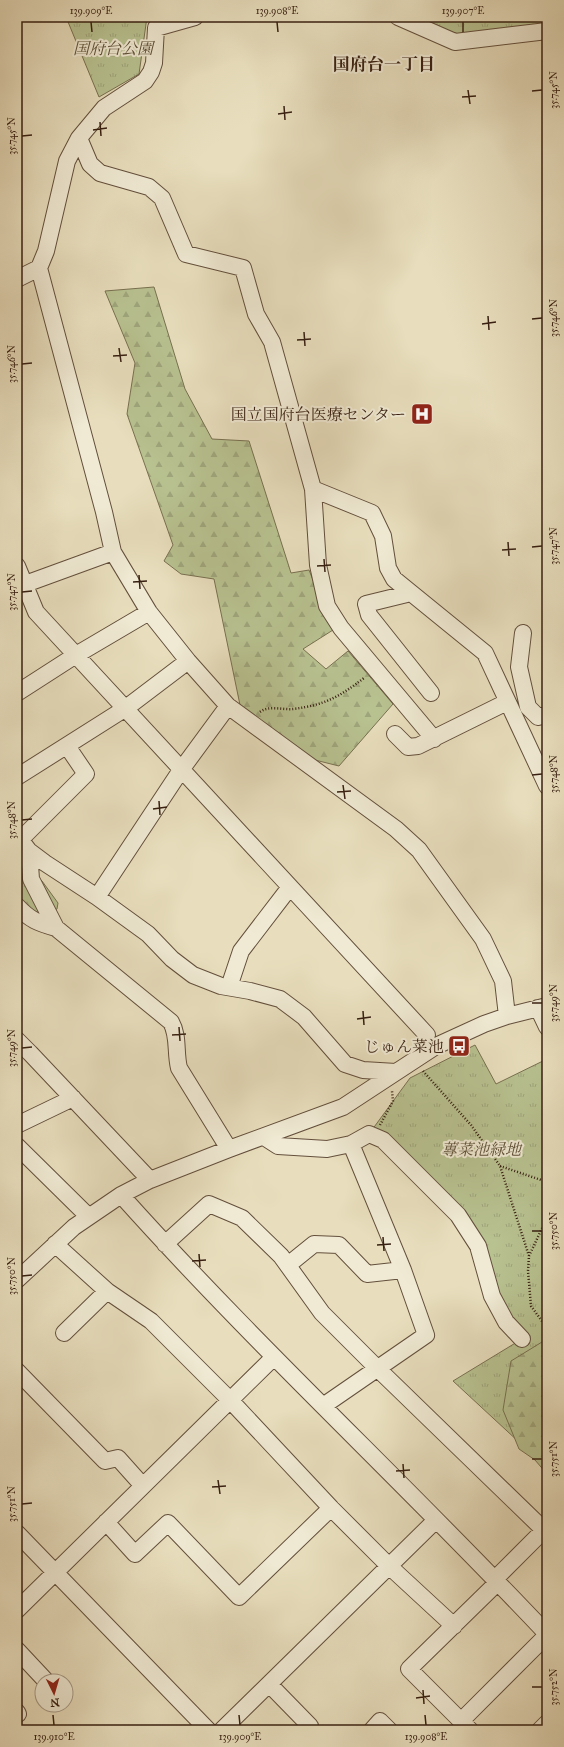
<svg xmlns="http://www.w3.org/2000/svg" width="564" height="1747" font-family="'IM FELL Great Primer','Noto Serif JP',serif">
<defs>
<pattern id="grass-tufts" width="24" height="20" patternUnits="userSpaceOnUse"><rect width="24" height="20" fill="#b8c190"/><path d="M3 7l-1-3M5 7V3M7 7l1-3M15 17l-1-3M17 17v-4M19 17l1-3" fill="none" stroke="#9fa57b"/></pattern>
<pattern id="forest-firs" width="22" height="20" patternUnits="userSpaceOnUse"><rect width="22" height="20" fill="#b8c190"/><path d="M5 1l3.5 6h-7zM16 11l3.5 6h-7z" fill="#9fa57b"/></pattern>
</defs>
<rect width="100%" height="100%" fill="#e8debd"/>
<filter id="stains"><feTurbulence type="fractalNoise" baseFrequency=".005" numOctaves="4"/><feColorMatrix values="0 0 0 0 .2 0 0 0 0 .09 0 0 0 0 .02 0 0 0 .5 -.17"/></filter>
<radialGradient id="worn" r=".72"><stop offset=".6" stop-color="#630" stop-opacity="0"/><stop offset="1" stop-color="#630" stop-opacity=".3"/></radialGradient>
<!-- grass -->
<path fill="url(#grass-tufts)" stroke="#787050" d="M66,17H147L139,74L99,97Z
M416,17H547V23L457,34Z
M475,1045L496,1084L547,1059V1468L453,1381L522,1339L506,1322L478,1246L369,1134L410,1078Z"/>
<!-- forest -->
<path fill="url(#forest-firs)" stroke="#787050" d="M154,287L185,389L212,439L249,441L291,573L309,570L333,630L303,649L326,669L348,651L393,704L339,766L315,760L240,705L214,579L181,574L164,561L173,545L127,414L135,363L105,291Z
M17,860L26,872L42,881L58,903L57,909L40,918L17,898Z
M542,1342L547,1346V1474L535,1460L519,1449L503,1410L511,1361Z"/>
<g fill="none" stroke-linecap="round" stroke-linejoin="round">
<!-- minor casing -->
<g stroke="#634f3c" stroke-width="18">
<path id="minor" d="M195,17L156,28L154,63L151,72L145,81L104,108L79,138L67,161L46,251L39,268L104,512L113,552L149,612L188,661L228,706L396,829L419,850L483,939L503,981L507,1016
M398,17L455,42L547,31
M79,138L90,164L100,173L149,187L162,198L186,254L243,268L256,314L272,342L313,489L372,513L383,536L388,568L394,579L485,653L547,786
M17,279L39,268
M313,489L318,565L327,606L341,628L434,739
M17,566L36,612L427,1035
M17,587L113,552
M411,593L366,604L369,615L431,693
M523,633L519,667L528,707L538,717L547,715
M17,693L76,655L149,612
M395,734L408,747L418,746L507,702
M17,777L126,708L188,661
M17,835L29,851L45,863L97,897L148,934L172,959L193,975L221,986L250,991L280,999L304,1017L345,1064L363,1070L396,1072
M20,840L86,774L67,746
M29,851L31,879L56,928L171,1022C179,1036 175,1052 179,1068L229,1149
M97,897L181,770L228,706
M17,906C30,920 38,923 56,928
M229,987L241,951L290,887
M538,1008L547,1027
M17,1040L30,1053L150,1180
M17,1125L73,1098
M264,1137L278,1146L327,1149L351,1144L369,1134L383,1140L458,1215L478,1246L492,1296L506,1322L522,1339
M17,1146L88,1216
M121,1195C257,1347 407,1485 547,1634
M55,1244L107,1291
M165,1244L209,1204L242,1218L281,1256L322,1313L378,1369L544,1530L495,1579
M288,1265L314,1244L339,1245L367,1274L403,1270
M17,1280L74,1227L121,1195L150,1180L229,1149L343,1107L436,1046L484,1024L507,1016L547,1006
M64,1333L107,1291L151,1321L230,1400L331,1508L389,1566L454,1626
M17,1371L105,1461L118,1458L143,1486
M323,1406L426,1335L403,1270L351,1144
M106,1522L135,1554L168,1523L239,1597L331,1508
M17,1533L208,1730
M17,1610L274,1357
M17,1650L46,1681
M269,1684L310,1726
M17,1712L18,1714
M461,1721L547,1635
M222,1730L436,1520
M372,1730L380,1721L389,1730
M470,1730L409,1669L498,1582
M540,1730L547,1723"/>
</g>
<!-- path -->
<path stroke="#371f11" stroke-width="2.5" stroke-dasharray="1 2" stroke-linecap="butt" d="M260,712C269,705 282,710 293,709C325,705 339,697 364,678
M423,1071L471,1125L500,1166L529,1256L528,1271L531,1306L547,1328
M380,1125L393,1101L392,1091
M500,1166L547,1182
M529,1256L545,1222L547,1221"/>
<!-- minor -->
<use href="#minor" stroke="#f0ead4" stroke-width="16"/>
</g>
<!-- ticks -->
<path fill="none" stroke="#371f11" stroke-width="1.5" d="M91,22L92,32M277,22L278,32M463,22V32M468,90L470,104M532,91L542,90M462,97L476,96M284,106L285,120M278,114L292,112M100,122L101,136M93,130L107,128M22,136L32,135M488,316L489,330M532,319L542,318M482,324L496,322M304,332L305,346M297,340L311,339M119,348L121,362M113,356L127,355M22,364L32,363M508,542L509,556M532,547L542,546M502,550L516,549M324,559L325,572M317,566L331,565M139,575L140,589M133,582L147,581M22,592L32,591M532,775L542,774M343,785L345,799M337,792L351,791M159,801L160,815M153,809L167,807M22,820L32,819M532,1003H542M363,1011L364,1025M357,1019L371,1017M179,1027L180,1041M172,1035L186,1034M22,1048L32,1047M532,1231H542M383,1237L384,1251M377,1245L391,1244M199,1254L200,1267M192,1261L206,1260M22,1276L32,1275M532,1459H542M403,1464L404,1478M396,1471L410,1470M218,1480L220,1494M212,1487L226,1486M22,1504L32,1503M532,1687H542M423,1690L424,1704M416,1698L430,1696M53,1715L54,1725M239,1715L240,1725M425,1715L426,1725"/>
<!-- icons -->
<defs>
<g id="hospital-square" transform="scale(1.15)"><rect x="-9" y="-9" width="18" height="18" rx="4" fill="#8f2418" stroke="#f0ead4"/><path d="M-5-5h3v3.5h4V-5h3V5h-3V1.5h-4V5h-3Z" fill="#fff"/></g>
<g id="bus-square" transform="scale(1.15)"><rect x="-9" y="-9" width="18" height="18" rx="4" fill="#8f2418" stroke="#f0ead4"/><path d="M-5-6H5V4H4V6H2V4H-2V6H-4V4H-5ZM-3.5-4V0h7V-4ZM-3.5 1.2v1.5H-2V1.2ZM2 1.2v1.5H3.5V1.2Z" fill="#fff"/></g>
</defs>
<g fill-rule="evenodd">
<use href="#hospital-square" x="422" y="414"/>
<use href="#bus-square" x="459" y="1046"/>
</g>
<g text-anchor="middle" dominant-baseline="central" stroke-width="4" stroke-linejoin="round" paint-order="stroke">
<!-- park labels -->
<g font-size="16" font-style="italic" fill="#5e5037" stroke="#f0ead4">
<text x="113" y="48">国府台公園</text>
<text x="481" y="1149">蓴菜池緑地</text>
</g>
<!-- poi labels -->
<g font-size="16" fill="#371f11" stroke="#f0ead4" text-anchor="end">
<text x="406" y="414">国立国府台医療センター</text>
<text x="444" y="1046">じゅん菜池</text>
</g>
<!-- neighbourhood labels -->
<g font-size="17" font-weight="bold" fill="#371f11" stroke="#f0ead4">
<text x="384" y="64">国府台一丁目</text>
</g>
</g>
<!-- margin -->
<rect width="564" height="1747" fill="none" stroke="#e8debd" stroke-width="44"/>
<!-- north arrow -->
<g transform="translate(54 1693) rotate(175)"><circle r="19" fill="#f0ead4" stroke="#a69986"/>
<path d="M0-3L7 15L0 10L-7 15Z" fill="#8f2418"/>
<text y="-6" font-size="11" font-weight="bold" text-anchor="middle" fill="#371f11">N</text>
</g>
<rect x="22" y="22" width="520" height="1703" fill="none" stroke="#371f11" stroke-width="1.5"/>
<g font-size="10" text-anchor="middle" fill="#371f11">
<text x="91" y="14">139.909°E</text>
<text x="277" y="14">139.908°E</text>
<text x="463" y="14">139.907°E</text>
<text transform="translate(553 90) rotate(-90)" y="4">35.745°N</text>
<text transform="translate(11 136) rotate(-90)" y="4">35.745°N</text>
<text transform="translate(553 318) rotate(-90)" y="4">35.746°N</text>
<text transform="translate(11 364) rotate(-90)" y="4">35.746°N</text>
<text transform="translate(553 546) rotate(-90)" y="4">35.747°N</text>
<text transform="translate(11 592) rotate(-90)" y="4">35.747°N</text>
<text transform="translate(553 774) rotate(-90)" y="4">35.748°N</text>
<text transform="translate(11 820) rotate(-90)" y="4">35.748°N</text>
<text transform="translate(553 1003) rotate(-90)" y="4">35.749°N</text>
<text transform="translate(11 1048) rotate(-90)" y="4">35.749°N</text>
<text transform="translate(553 1231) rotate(-90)" y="4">35.750°N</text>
<text transform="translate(11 1276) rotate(-90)" y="4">35.750°N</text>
<text transform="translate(553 1459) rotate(-90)" y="4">35.751°N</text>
<text transform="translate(11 1504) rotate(-90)" y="4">35.751°N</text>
<text transform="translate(553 1687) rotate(-90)" y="4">35.752°N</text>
<text x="54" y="1740">139.910°E</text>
<text x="240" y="1740">139.909°E</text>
<text x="426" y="1740">139.908°E</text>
</g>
<rect width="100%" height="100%" filter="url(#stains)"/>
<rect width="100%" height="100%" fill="url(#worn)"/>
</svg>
